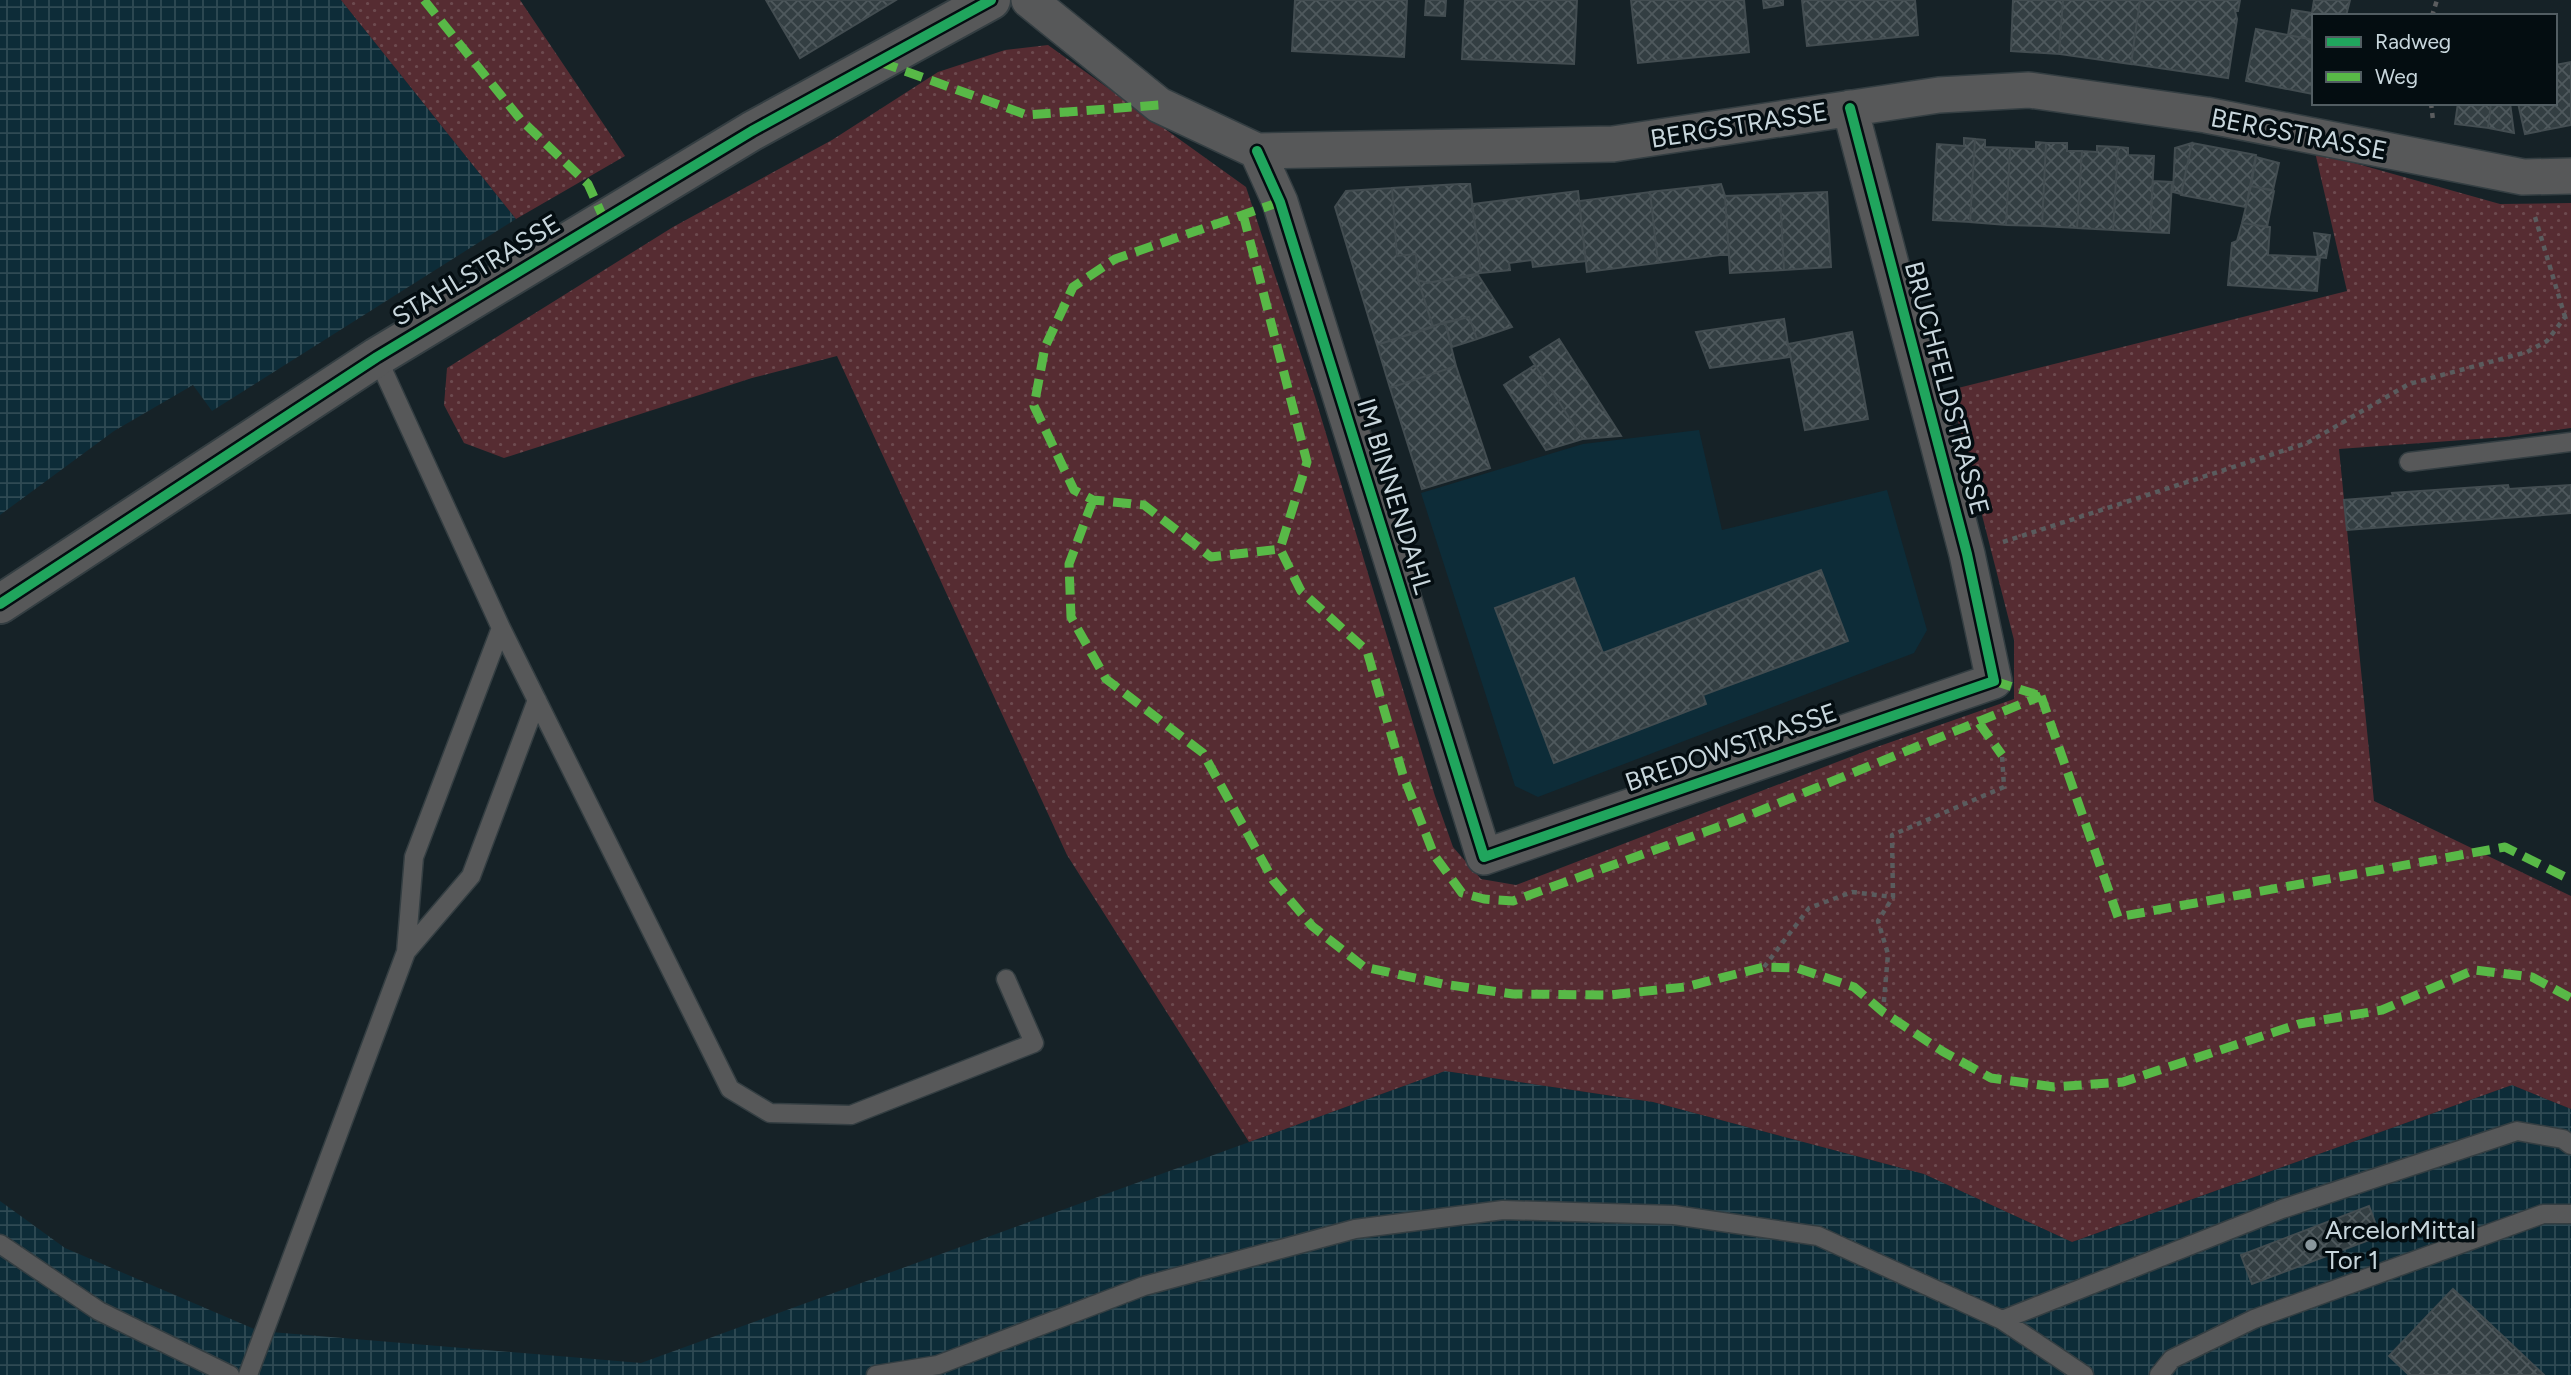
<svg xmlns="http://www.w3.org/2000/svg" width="2571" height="1375" font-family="Figtree,sans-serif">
<defs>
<pattern id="industrial-grid" width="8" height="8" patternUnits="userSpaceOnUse" patternTransform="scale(1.75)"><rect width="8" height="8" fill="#0d2c38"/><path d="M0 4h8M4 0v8" fill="none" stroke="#2f4a54"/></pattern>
<pattern id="green-dots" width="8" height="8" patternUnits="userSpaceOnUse" patternTransform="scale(1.75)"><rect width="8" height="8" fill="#562c32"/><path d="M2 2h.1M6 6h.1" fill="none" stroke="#6d4a4f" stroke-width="1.8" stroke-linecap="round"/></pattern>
<pattern id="building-cross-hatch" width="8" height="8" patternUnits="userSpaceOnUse" patternTransform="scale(1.75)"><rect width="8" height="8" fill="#333e42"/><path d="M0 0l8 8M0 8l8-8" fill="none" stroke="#4f595d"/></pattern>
</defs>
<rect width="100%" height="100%" fill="#162227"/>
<!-- built -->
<path fill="#0d2c38" d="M1699,430L1722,530L1887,490L1927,630L1914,653L1538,797L1515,786L1421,493L1583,444Z"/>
<!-- industrial -->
<path fill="url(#industrial-grid)" d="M0,0H341L516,219L212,411L193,385L114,431L0,515Z
M1445,1071L1653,1102L1924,1174L2072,1242L2512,1085L2571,1109V1375H0V1201L65,1248L259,1331L641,1363Z"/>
<!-- green -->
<path fill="url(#green-dots)" d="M341,0H520L625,156L516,219Z
M1048,45L1246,187L1315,397L1435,796L1453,847L1481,879L1516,885L1871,749L2014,699V640L1950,390L2347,291L2315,152L2500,204L2571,203V428L2505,437L2339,449L2374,801L2571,896V1109L2512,1085L2072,1242L1924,1174L1653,1102L1445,1071L1249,1142L1067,855L837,356L752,378L504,458L464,443L444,405L447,368L673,227L832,140L938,72L1005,50Z"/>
<!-- building -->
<path fill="url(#building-cross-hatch)" stroke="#434d51" stroke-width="2" d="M766,0H896L800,58Z
M1295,0H1407L1404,57L1292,51Z
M1426,0H1446L1445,16L1425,15Z
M1465,0H1577L1574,64L1462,59Z
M1631,0H1744L1749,52L1638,63Z
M1763,0H1783V5L1764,8Z
M1802,0H1915L1918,35L1807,46Z
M2013,0H2063L2059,54L2011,51Z
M2063,0H2140L2131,64L2059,54Z
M2140,0H2240L2238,11H2235L2237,19L2228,78L2131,64Z
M2314,0H2350L2346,16H2314V40L2288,35L2292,10L2312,13Z
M2256,29L2314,40L2313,94L2246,81Z
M2571,62V125L2525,134L2518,103H2555V65Z
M2458,103H2491L2488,128L2455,124Z
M2491,103H2510L2514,133L2488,128Z
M1964,138L1975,139L1970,222L1933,220L1937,144L1964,146Z
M1975,139L1985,140V147L2010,148L2006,225L1970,222Z
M2036,142L2046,143L2042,226L2006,225L2010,148L2036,149Z
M2046,143H2067V151H2082L2077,228L2042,226Z
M2192,143L2181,194L2173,192L2175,148Z
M2192,143L2256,155L2246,207L2181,195Z
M2097,146L2118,147L2113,230L2077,228L2082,151L2097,152Z
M2118,147L2128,148V155L2154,156L2150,232L2113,230Z
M2256,157L2279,163L2273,190L2251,186Z
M2153,181L2172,182L2169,233L2150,232Z
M1460,184H1470L1481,273L1427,283L1418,280L1416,254L1397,256L1392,188Z
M1721,184L1725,196L1729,254L1658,263L1650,192Z
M2251,186L2274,191L2267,227L2242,223Z
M1392,188L1397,256L1416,254L1418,280L1433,327L1377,345L1335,207L1346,191Z
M1578,191L1586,261L1533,267L1532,260L1509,263L1510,270L1481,273L1472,204Z
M1650,192L1658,263L1587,272L1579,201Z
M1827,192L1831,267L1784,270L1780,194Z
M1780,194L1784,270L1730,273L1725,196Z
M2242,223L2270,227L2268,255L2320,257L2317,291L2228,285L2232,243L2237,241Z
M2314,233L2330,235L2326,258L2318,257Z
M1478,275L1512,327L1477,339L1469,317L1433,326L1418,280L1427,283Z
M1469,317L1477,339L1452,347L1445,322Z
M1784,319L1790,357L1710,368L1696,332Z
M1445,322L1456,366L1390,388L1377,345Z
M1852,332L1868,419L1805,430L1788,344Z
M1559,339L1621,436L1583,439L1535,365L1530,357Z
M1535,365L1583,439L1546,450L1504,385Z
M1456,366L1490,468L1422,489L1390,388Z
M2508,485L2509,489L2571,485V513L2347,530L2344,500L2393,496L2392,493Z
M1821,570L1848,641L1703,695L1706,704L1554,763L1495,608L1574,578L1603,653Z
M2369,1206L2380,1236L2252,1284L2241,1255Z
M2453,1289L2544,1375H2409L2389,1356Z"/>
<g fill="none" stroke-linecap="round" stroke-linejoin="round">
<!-- service casing -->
<g stroke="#343e42" stroke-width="21">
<path id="service" d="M377,357L501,628L730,1089L770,1113L851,1115L1034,1043L1006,979
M2409,462L2571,442
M406,952L471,876L537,700
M0,1244L99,1311L230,1375
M2002,1320L2282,1209L2517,1131L2563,1139L2571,1145
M248,1375L406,952L414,857L501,628
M876,1375L938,1365L1144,1286L1355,1229L1503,1210L1674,1215L1818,1236L2002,1320L2084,1375
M2159,1375L2172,1359L2254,1319L2543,1214H2571"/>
</g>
<!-- minor casing -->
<g stroke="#343e42" stroke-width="38">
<path id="minor" d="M1029,0L1159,105L1257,151L1613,144L1939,95L2029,90L2206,115L2523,177L2571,176
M1257,151L1280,202L1484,857L1994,681L1967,554L1850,108"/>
</g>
<!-- tertiary casing -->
<g stroke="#343e42" stroke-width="42">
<path id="tertiary" d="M0,604L377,357L752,131L991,0"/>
</g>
<!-- path -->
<path stroke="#5a5c5e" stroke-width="4.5" stroke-dasharray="5 5" stroke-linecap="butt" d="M2432,16L2437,0
M2431,103L2433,120
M2535,217L2565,317
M2003,542L2307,443L2409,384L2527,352L2547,341L2565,317L2571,315
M1764,967L1809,908L1852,892L1893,897
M1883,1012L1888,954L1878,921L1893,897L1892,835L2004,787L2002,755"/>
<!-- service -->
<use href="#service" stroke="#575859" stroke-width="18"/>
<!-- minor -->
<use href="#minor" stroke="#575859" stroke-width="35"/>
<!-- tertiary -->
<use href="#tertiary" stroke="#575859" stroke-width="38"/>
<!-- quiet -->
<path stroke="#58b947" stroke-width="9" stroke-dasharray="18 9" stroke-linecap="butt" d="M424,0L521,120L588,184L604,219
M880,62L1027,115L1159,105
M1280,202L1115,259L1073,287L1045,347L1034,406L1074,490L1093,500L1144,505L1211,557L1280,549L1301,591L1367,651L1403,775L1434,855L1462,893L1484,899L1513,901L1735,821L2041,696
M1243,214L1307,462L1280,549
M1093,500L1069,564L1071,617L1106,679L1203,753L1273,880L1312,926L1364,967L1443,984L1513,994L1610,995L1685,987L1764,967L1797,968L1854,987L1883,1012L1942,1051L1991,1078L2054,1087L2123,1082L2299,1024L2382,1010L2474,970L2532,977L2571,998
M1994,681L2041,696
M2041,696L2118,917L2505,847L2571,880
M1979,723L2002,755"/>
<!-- cycleway casing -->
<g stroke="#040d11" stroke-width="15">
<path id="cycleway" d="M1257,151L1280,202L1484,857L1994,681L1967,554L1850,108
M0,604L377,357L752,131L991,0"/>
</g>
<!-- cycleway -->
<use href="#cycleway" stroke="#20a55d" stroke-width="10"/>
</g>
<!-- markers -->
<circle fill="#8a979d" stroke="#040d11" stroke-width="2.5" cx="2311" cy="1245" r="7"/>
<g text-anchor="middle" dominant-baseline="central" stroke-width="7" stroke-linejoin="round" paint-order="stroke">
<!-- street labels -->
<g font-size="26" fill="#c8d6dc" stroke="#040d11">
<text transform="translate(1739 125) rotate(-9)">BERGSTRASSE</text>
<text transform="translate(2299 134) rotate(11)">BERGSTRASSE</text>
<text transform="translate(476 270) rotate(-31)">STAHLSTRASSE</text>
<text transform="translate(1947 388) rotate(75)">BRUCHFELDSTRASSE</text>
<text transform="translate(1395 496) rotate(73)">IM BINNENDAHL</text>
<text transform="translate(1731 747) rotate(-19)">BREDOWSTRASSE</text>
</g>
<!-- poi labels -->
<g font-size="26" fill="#c8d6dc" stroke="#040d11" text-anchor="start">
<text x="2325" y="1230">ArcelorMittal<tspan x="2325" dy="30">Tor 1</tspan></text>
</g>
</g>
<!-- legend -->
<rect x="2312" y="14" width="245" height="91" fill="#040d11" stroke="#525d62" stroke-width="2"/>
<rect x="2326" y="37" width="35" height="10" fill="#20a55d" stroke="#525d62" stroke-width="2"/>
<text x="2375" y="49" font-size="21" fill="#c8d6dc">Radweg</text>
<rect x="2326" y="72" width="35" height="10" fill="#58b947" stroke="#525d62" stroke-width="2"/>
<text x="2375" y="84" font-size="21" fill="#c8d6dc">Weg</text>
</svg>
